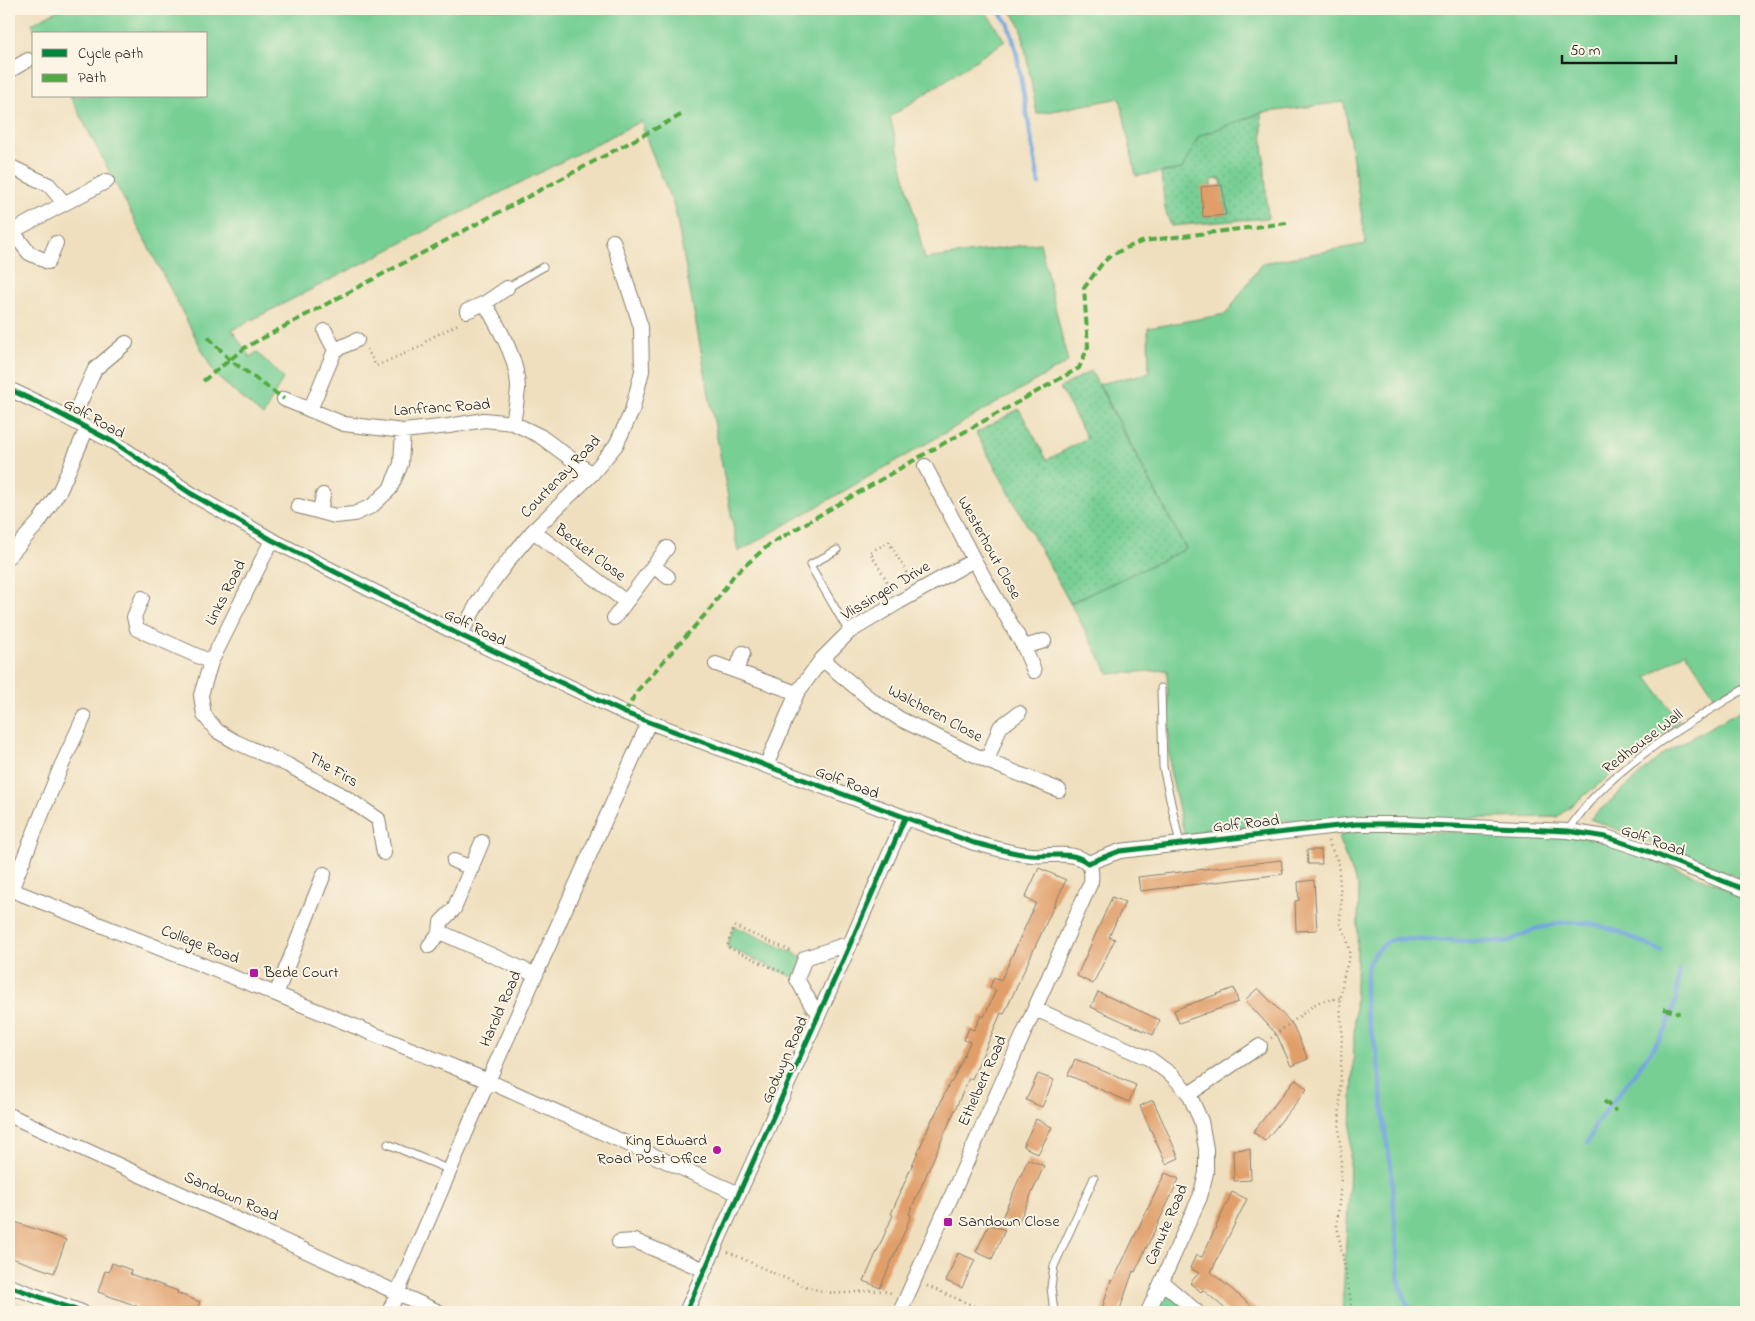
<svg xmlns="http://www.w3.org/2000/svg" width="1755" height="1321" font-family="'Indie Flower',sans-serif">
<defs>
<pattern id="sand-dots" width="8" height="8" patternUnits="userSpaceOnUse" patternTransform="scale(1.25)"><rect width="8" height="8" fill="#eeda9e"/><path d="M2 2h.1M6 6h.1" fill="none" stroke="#ccba88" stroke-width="1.8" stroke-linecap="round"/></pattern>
<pattern id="garden-dots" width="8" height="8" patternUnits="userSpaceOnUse" patternTransform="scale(1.25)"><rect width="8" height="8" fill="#77cf94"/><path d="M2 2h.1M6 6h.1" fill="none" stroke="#66b17f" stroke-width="1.8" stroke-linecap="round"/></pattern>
</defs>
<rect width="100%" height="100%" fill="#fcf5e5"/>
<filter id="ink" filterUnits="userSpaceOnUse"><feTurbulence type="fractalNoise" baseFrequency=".02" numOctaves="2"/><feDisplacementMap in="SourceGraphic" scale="10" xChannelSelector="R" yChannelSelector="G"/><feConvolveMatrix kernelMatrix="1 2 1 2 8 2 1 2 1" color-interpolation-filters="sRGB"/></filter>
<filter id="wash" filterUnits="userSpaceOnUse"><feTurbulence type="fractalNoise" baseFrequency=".0096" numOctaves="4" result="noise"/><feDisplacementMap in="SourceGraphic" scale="20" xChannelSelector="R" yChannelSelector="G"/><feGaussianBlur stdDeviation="1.12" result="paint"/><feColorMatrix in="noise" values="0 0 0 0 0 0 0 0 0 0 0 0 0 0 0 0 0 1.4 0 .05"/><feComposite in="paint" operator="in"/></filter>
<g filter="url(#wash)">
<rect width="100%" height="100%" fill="#efdfbe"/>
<!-- grass -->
<path fill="#77cf94" stroke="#4a7658" d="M60,9H984L1005,41L890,117L925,259L1040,243L1068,362L738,552L675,209L649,146L641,121L232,330L250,357L257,352L283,378L263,416L215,375L70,96H206V34H37L32,24Z
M1010,9H1746V680L1715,697L1686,652L1647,677L1679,721L1557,817L1282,821L1185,837L1170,770L1167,670L1109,674L1070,603L1186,549L1099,384L1149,373L1148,328L1226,314L1262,263L1366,244L1344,102L1261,113L1199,136L1182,169L1136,176L1120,98L1037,114L1021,27Z
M1746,707V880L1590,819L1663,754Z
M1368,829L1582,837L1608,842L1746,895V1312H1342L1349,1191L1359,889L1338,838L1345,833Z
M734,926L805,958L797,979L727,947Z
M1162,1282L1197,1312H1148Z"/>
<!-- sand -->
<path fill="url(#sand-dots)" stroke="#857b5d" d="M9,1299L43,1312H9Z"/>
<!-- garden -->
<path fill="url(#garden-dots)" stroke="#4a7658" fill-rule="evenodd" d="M1261,113L1268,218L1171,226L1165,209L1161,173L1182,169L1199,136ZM1221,179L1222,187L1219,203H1225V215L1203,216L1211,186V180Z
M1091,371L1186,549L1070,603L976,433L1019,409L1047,460L1087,438L1060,388Z"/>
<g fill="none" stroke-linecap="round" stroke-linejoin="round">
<!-- stream -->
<path stroke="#71a5dd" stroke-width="4.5" d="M997,9L1008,23L1016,50L1039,184
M1588,1143L1595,1125L1649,1054L1666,1029L1676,1000L1679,970
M1413,1312C1405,1302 1402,1292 1399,1280L1391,1167L1386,1138L1378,1061L1374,1040L1366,1014L1365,988L1368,964L1374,954L1385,943L1395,939L1507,942L1535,929L1566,922L1587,923L1603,927L1622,933L1661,951"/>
</g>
<g id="blocks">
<!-- building -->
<path fill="#e09e69" d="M1222,185L1226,215L1203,217L1201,187Z
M1307,850H1321L1322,864H1308Z
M1281,860L1283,874L1140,891L1138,877Z
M1039,868L1066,880L1004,1014L1001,1013L972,1079L969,1078L909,1214L911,1215L907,1226L880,1288L864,1281L893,1215L891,1214L933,1117H934L950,1082H952L970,1042L964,1040L969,1028L974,1030L981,1015L984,1017L996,990L990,987L994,977L1001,980L1036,903L1025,898Z
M1314,880L1317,930L1296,931L1295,901L1299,900L1298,882Z
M1112,897L1125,902L1109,937L1115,939L1093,984L1077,976Z
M1234,988L1238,1002L1179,1023L1174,1010Z
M1258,988L1293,1025L1308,1059L1291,1066L1277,1035L1245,1000Z
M1098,992L1160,1020L1153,1035L1091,1007Z
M1075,1059L1136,1085L1129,1102L1068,1075Z
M1038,1074L1054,1080L1042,1107L1026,1100Z
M1295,1079L1307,1089L1265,1141L1253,1132Z
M1153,1100L1179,1158L1166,1164L1140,1106Z
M1036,1119L1052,1127L1038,1154L1023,1146Z
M1250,1149L1251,1180L1234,1181L1233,1150Z
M1028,1159L1044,1166L1017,1226L1001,1220Z
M1165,1173L1179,1179L1135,1272L1133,1271L1119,1312H1101L1111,1280L1113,1281Z
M1232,1192L1247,1199L1211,1272L1259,1312H1229L1203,1290L1201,1292L1190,1283L1199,1273L1190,1268L1196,1255L1202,1257Z
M9,1220L66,1240L54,1273L9,1257Z
M989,1224L1005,1230L992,1259L976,1252Z
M958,1253L975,1260L962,1288L946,1281Z
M112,1263L131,1270L130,1274L178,1291L177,1293L200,1302L196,1312H145L136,1309L137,1306L98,1292L105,1271L109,1272Z"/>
</g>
</g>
<g filter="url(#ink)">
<use href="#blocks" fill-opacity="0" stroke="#867e6d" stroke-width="1"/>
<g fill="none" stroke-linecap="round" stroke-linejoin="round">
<!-- lane casing -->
<g stroke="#867e6d" stroke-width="9">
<path id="lane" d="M507,288L543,267
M837,550L810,565L849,632
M1161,688L1163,767L1180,844
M1568,830C1576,820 1584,807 1594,797C1637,752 1693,720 1746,688
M388,1144L450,1170
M1054,1312L1051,1287L1054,1266L1094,1178"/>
</g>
<!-- street casing -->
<g stroke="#867e6d" stroke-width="16">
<path id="street" d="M9,71L28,60
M9,166L49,185L64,203
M12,231L29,253L48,262L56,243
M9,233L107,181
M485,303C499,329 518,358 518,389C517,400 515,412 513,423
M467,311L485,303L507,288
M335,350L357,340
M9,389L45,406L115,443L190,493L272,540L460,635L625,713L974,843C993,847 1012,854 1032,855C1047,857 1068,851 1082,859C1092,864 1092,873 1091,882L900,1312
M284,399L344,424L403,431L449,426L484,420L513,423L540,436L592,474
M310,410L335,350L325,331
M72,420L95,369L126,343
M925,466L974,560L1024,647L1034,671
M298,506L335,516L354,514L372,506L390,489L401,464L403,431
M320,512L323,495
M533,531L626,602
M272,540L211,662L201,695L204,715L217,731L236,742L288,765L342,795L378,819L384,853
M9,556L39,522L60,490L87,428
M653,566L668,577
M142,598L134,617L137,629L211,662
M614,618L667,548
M460,635L480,599L511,557L533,531L592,474L616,445L632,411L642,371L641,327L613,241
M1024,647L1044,641
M822,659L870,699L900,719L987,761L1059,790
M716,664L797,693
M736,671L743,653
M987,761L1000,727L1019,713
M766,766L797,693L822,659L849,632L899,602L974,560
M482,842L454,909L441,922L440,932L536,975
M454,861L472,868
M1088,863L1120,851L1356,824H1404L1568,831L1606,837L1642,849L1746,890
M9,889L276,994L488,1081L739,1194
M11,890L60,769L84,717
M429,946L440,932
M276,994L324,874
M1035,1009L1150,1059L1173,1076L1189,1094L1201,1121L1206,1149V1173L1200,1197L1148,1312
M820,1011L812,1006L797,979L805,958L841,946L848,949
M1189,1094L1260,1046
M9,1115L439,1312
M619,1242L635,1241L705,1270
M1162,1282L1197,1312
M9,1286L82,1312
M389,1312L488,1081L649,722
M686,1312L848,949L905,818"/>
</g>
<!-- path -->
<path stroke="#867e6d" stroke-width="2.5" stroke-dasharray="1 4" stroke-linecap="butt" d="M367,349L376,366L422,346L427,340L460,323
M892,590L870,552L889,542L911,580
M1328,841L1338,862L1341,896L1340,924L1347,938L1350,955L1343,978L1340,1004L1342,1031L1339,1137L1341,1149V1179L1337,1226L1353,1312
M784,973L727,947L734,926L793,952
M1271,1038L1318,1002L1340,998
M728,1252C758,1265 801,1289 833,1293C853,1295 874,1286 894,1294
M927,1286L988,1312"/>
<!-- lane -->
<use href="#lane" stroke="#fff" stroke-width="7"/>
<!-- street -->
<use href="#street" stroke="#fff" stroke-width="14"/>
<!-- quiet -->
<path stroke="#52a943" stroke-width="4" stroke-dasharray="8 4" stroke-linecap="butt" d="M208,337L230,360L284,399
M203,381L246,347L681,115
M625,713L637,691L711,608L734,575L770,544L923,455L1079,368L1088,347L1084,288L1101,265L1110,256L1126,248L1144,241L1287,223
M1664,1009L1680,1013
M1604,1101L1616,1111"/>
<!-- cycleway casing -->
<g stroke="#fcf5e5" stroke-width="8">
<path id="cycleway" d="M9,389L45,406L115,443L190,493L272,540L460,635L625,713L974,843C993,847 1012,854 1031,855C1051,857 1071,850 1088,863L1120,851L1356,824H1404L1568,831L1606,837L1642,849L1746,890
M9,1286L82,1312
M686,1312L848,949L905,818"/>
</g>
<!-- cycleway -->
<use href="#cycleway" stroke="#00873e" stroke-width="5"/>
</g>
</g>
<!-- markers -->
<g fill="#b5179e" stroke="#fcf5e5" stroke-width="2">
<rect x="249" y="968" width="10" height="10" rx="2.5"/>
<circle cx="717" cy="1150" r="5"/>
<rect x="943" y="1217" width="10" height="10" rx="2.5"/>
</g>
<g text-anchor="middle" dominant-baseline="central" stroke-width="4" stroke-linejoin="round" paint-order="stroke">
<!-- street labels -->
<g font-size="16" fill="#1c1c1c" stroke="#fcf5e5">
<text transform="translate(442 408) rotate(-4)">Lanfranc Road</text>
<text transform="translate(94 419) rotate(29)">Golf Road</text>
<text transform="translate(561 477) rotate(-46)">Courtenay Road</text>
<text transform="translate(989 548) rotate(61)">Westerhout Close</text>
<text transform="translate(590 553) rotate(37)">Becket Close</text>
<text transform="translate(886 591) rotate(-31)">Vlissingen Drive</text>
<text transform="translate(226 593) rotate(-63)">Links Road</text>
<text transform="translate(475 628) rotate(26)">Golf Road</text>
<text transform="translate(935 714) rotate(28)">Walcheren Close</text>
<text transform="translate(1643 742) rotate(-37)">Redhouse Wall</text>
<text transform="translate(333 770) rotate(30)">The Firs</text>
<text transform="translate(847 783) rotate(21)">Golf Road</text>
<text transform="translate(1246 824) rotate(-6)">Golf Road</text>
<text transform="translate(1653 841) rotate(20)">Golf Road</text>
<text transform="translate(200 945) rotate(21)">College Road</text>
<text transform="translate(501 1009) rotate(-66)">Harold Road</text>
<text transform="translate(785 1060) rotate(-66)">Godwyn Road</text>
<text transform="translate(983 1081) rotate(-66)">Ethelbert Road</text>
<text transform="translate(231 1197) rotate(24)">Sandown Road</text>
<text transform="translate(1167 1225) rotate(-67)">Canute Road</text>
</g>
<!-- poi labels -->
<g font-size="16" fill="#1c1c1c" stroke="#fcf5e5" text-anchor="start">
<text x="264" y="973">Bede Court</text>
<text x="707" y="1141" text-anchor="end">King Edward<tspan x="707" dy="18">Road Post Office</tspan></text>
<text x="958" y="1222">Sandown Close</text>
</g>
</g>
<!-- margin -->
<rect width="1755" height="1321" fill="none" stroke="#fcf5e5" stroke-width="30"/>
<!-- legend -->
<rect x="32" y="32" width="175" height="65" fill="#fcf5e5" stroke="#a29e95"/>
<rect x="42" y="49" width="25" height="8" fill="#00873e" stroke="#a29e95"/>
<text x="78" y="58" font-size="15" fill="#1c1c1c">Cycle path</text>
<rect x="42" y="74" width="25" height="8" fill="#52a943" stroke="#a29e95"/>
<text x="78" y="82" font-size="15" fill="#1c1c1c">Path</text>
<!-- scale -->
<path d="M1562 55v8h114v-8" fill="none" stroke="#1c1c1c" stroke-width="2.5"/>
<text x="1570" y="55" font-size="15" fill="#1c1c1c" stroke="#fcf5e5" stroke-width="4" paint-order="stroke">50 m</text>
</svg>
